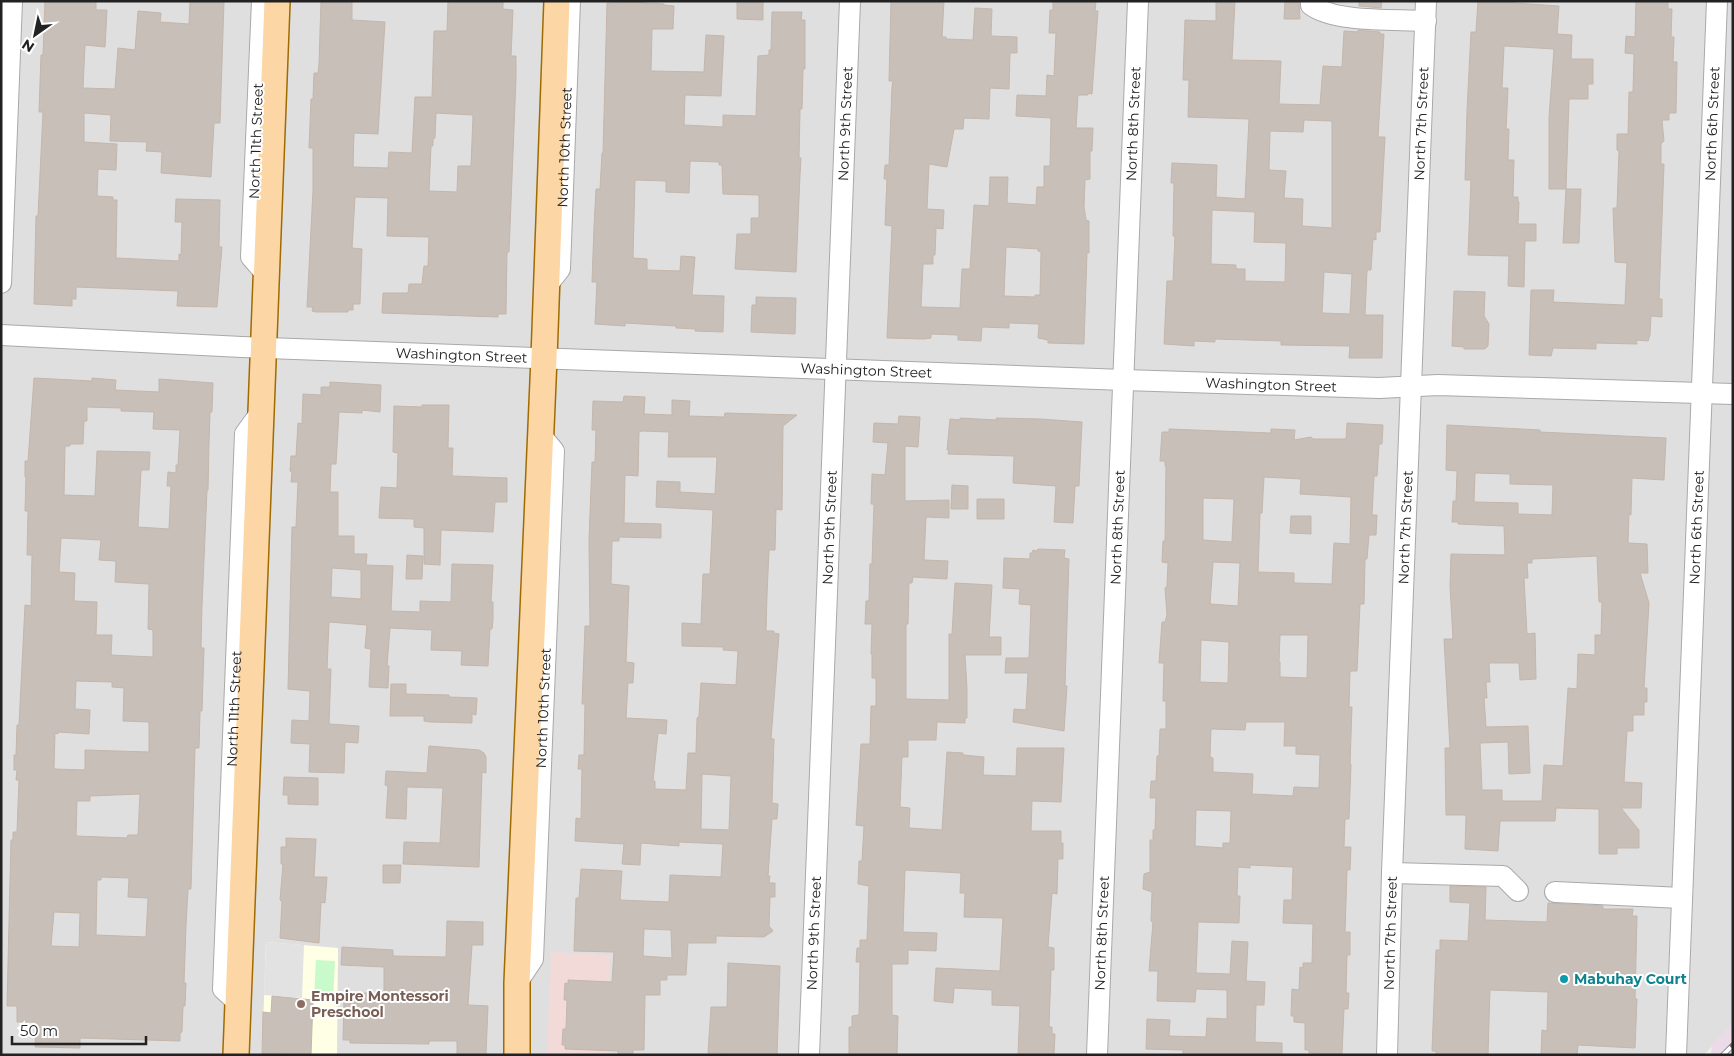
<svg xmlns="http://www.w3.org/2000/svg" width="1734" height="1056" font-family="Montserrat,sans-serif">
<rect width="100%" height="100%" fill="#f2efe9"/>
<!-- residential -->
<path fill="#e0dfdf" d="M1,1H1733V1023L1704,1055H1Z"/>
<!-- commercial -->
<path fill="#f2dad9" d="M551,952L610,955L608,1055H547Z"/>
<!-- industrial -->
<path fill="#ebdbe8" d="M1733,1023V1055H1711L1712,1044Z"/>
<!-- education -->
<path fill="#ffffe5" d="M266,942L338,948L337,1055L262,1054Z"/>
<!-- park -->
<path fill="#c8facc" d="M316,960L335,961L333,999L314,998Z"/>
<!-- parking -->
<path fill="#e2e2e2" d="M266,942L304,945L302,998L264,995Z"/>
<!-- building -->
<path fill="#c7bfb8" stroke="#c4b6ab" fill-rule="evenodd" d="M45,1H96V10H107L105,47L85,45L83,88L115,89L118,48L135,50L138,11L161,13L160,22L189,24L190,1H224L220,123H214L211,177L161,173L162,152L146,151L147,142L110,141L111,115L84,113V142L117,144L116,170L98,169L97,196L113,197V200H117L116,258L179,261V254L181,255L182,222H175L176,199L220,200L219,247H222L217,307L177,306L178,291L76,287V299H72V306L34,304L36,216H38L43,112H39L41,55H43Z
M321,1H352V20L385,22L378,134L354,133L353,167L388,168L389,152L412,153L415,97H432L434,31H447L448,1H503V9L513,10L511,56H516V78L509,252H507L506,314H498V317L382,313L383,293H408L409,284H422L424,266H428L429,237L387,236L388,198L355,197L352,248L362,249L360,304H353V310H348V312H316L312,311L313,307H307L313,190V148H309L311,99H313L314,73H318L319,64ZM436,113L472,115L473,116L471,166H458L457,192L429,191L431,146H433V139L435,138Z
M612,1L664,4V5L674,6L673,29H652L651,71L704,72L706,35L724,36L721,96L685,95L684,125L723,127V115L756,116L758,56L769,55V50H771L772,12H802L801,20H805V69H803L802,109H800L799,158H801L800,175L796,272L735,269L737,234H751V218H759V195L723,194L722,165H719V162L690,161L689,193L666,192V181L635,180L633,258L647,259V270L680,271L681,256L695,257L692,295L724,296L723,332L695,331L696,329L676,328V326L625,323V326L595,324L597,282H592L594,227L596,189H600L602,153H603L607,3H612Z
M737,1H763V20L737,19Z
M891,1H944L942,37H946V39L973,40L975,8L992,9L991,36L1017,37V53H1010L1009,89L990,88L989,119L964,118L963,129H954L947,167L929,164L927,209L944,210L943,229L936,228L935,255H933V264H923L921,307L960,308L962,269H970L974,205L989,206L990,177H1008L1007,203L1036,205L1037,187H1044V166H1050L1051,118L1016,116L1017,95L1046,96L1047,75L1054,76L1056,33H1049L1050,10H1053V1H1096L1095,11H1098L1092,94L1088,93V95H1078L1076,128H1093L1092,151H1090V179L1085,180L1084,207L1086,220L1089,221V253H1087L1084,344L1048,343V340L1038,338L1039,324L1009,323V328L982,327L981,341L958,340V335L931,334V338L924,339L887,338L892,226L885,225L887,179H884L885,165H889L892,87L893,81H889ZM1006,247L1038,249V251L1041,252L1040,295H1035V297L1004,296Z
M1216,1H1235L1232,60L1281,61L1279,104L1320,105L1323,66L1342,67L1344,31L1358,32V30L1380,32V34H1384L1378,137H1385L1380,232H1376V240L1373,239L1371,270H1367L1365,315H1383L1382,358H1349L1350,346L1281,345V341L1215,339V342L1194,341V346L1164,344L1167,281H1173L1175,236H1173L1174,183H1171L1172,163L1217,165L1216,197L1245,199L1249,119L1188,117L1189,80H1183L1185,20L1216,21ZM1304,120L1332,121V228L1302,226L1303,199L1284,198L1286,171L1269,170L1270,131L1303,132ZM1212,210L1255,212L1254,242L1286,243L1285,282L1245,281V269H1236V265L1211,264ZM1324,272L1352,274L1350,314L1322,313Z
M1285,1H1299L1300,19H1284Z
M1359,1H1382L1381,8L1359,6Z
M1478,1H1514V3L1559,6L1557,34L1572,35L1571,59H1593V84H1588V99H1569L1566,189H1549V118L1554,49L1504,46L1502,88H1508L1506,129H1509L1508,160H1514L1513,197H1518V202H1519L1518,224H1536V241H1525L1524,287L1508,286L1509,256L1468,255L1471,180H1465L1467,111L1471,32H1476Z
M1636,1H1668V9H1672L1671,37H1674L1673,62H1677L1676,113H1669V120H1662L1664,141L1661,144V164H1664L1659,299H1662V317L1651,316L1650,335L1648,341L1636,340L1637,344L1596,343V349L1553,348L1551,356L1529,355L1531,290H1554L1553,302L1624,305L1625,304L1627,263L1615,262L1613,208H1617L1619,151L1617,150V134H1628L1629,92H1633L1634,54L1625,53L1626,36L1635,37Z
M1566,189H1581L1579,243H1563Z
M1454,291L1485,292L1484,316L1489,324L1488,346L1485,349H1464V347L1452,346Z
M756,297L796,298L795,334L751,332L752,305H756Z
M34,378L92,381V378L116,380L115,390L159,392V379L213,383L212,412H210L209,443L208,490H207L202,606L201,648H204L202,711H200L199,748H195L191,889H188L186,925L184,983H186L185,1006H183L182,1032L180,1033V1041L80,1038V1048L35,1047L36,1022H17V1006H7L11,840H13V832H17L19,780H16L17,770H14V755H16L17,725H19L25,605L31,606L32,555H27L28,514V511H25L26,477H25V461H28ZM87,407L121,408V411L154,412L153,429L180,430L178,465H176V473L168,472L167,486H171L169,529L138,527L141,470H149L150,452L97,451L95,496L64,495L65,446H70V444H83L84,421H87ZM61,538L101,540L99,560L116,561L115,582L149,584L148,629L153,630V657L111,655L112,635H96L97,602L74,601L75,573L59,572ZM76,681L112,682V687L124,688L123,721L149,722V752L85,750V770L54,769L55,733L58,734V732L89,734L90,710L75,709ZM140,794L138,835H128L127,838L76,836L77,801H90V796ZM101,877L129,878L128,897L148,898L146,937L96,935L97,880H101ZM54,912L80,913L79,947L51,946Z
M330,382L381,385L380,412L362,410V413L339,412L336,464H331L330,492H338V536H354V554H367L366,565L393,566L391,611L420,612V601L451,602L452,564L493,565L491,602H493V620L492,629H490L488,666L461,665L462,651L431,650L432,630L390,628L387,666H389L388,688L369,687L371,649L365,648L367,625L329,622L327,669H331L329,724L359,726L358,743L345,742L344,773L309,772L310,744L291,743L292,720L309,721L310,691L288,689L292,527H296L298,482H291L292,472L290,471L291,456H296L298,423L302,424L303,394L321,395V387H330ZM332,568L361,570V599L331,597Z
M624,396L645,397L644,414L672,415V400L690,401L689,416L724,417L725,413L797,415L783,426L782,510L776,509L775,550H769L767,595L766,631H774V633L779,634L771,739H774L772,803L778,804L777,819H772L768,876H770L769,883H775V897H770L769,926L773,931L764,937L716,936V943H688L686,975H667V980H660V995H645L644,1050H633V1054H618V1051L565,1049V1045H562L563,1029H566L567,1000H564L565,983L568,984V980L612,982L614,952L574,951L576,898H579L581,869L622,871L620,900L669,902L670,875L721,877L723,844L679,842V846L641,843L640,865L622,864L624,844L575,841L576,818L581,819L582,769H578L579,755H584L585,704H582L585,626H590L589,540L592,462H595L596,430H592L593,401L623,402ZM642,431L669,432L668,457H717L715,494L680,492V482L657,481L656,507L713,510L710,574H703L701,624L682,623V646L724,647L723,650L738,651L736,685L701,683L699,716L697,718L696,753H688L686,790L655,789V781H653L658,733L666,734L667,720L626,718L628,683H633L634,663L626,662L629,586L611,584L612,541H619V537L661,538V524L624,523L625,475L638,476L639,432ZM702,774L731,776L729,830L701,829ZM644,929L671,930L672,958L643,956Z
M422,405H449L448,448H453L452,476L507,478V502H495L493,532L441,530L440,565L424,564V528L414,527V519L379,518L381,487L397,488L398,453L393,452L394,406L422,407Z
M899,416L920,417L918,447L905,446V501L949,500V518L926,517L924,560L948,561L947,579L913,577L912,583H909L908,624H906V699L949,700V634H952L955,583L992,585L989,637H1001V655H965L967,689V718H965V723L937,722L936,740H908V757H902L900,807L910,808L909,828L942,830L947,752L963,753V755L984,757L983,775L1016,776L1017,748H1064L1061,802L1032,801L1031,831H1061V843H1063V859H1058L1057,894L1052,893L1048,947L1054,948V970H1051L1049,1027H1052V1034H1055L1054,1055H1018L1020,1006L992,1005V990L954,988L953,1003L934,1001L936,968L1000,971L1003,918L964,917L965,893H960L961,873L905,870L903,932L937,933L936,951L908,950V964H892V1015L898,1016L897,1055H849V1027H852V1016L859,1015L860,962H856L857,948H860V940H867L869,886L858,884L859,861H862L864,826L856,825L861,744H870L871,706H876V678H872V654H871L872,624H865L866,601H869L870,564H872L874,504H871L872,476V474L885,475L888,443L873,442L874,423L898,424Z
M960,418L997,420L996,418L1041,419L1082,422L1079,486H1075L1073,523L1054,522L1056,486L1013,483L1014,456L948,454L949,450H947L950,419L960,420Z
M1347,423L1383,425L1382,444H1379L1377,476H1374L1372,515H1377L1376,535H1369L1367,559H1365L1364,604H1360L1357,671H1350L1349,707H1352L1350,764H1351L1349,819H1345L1344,847H1351L1350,870H1347L1345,932H1350V955H1347L1346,993H1349L1348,1009H1344L1342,1054L1309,1053V1050H1305V1023L1294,1022V1016H1291L1292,989L1299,990L1300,967L1303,968V963H1312L1313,924L1283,923L1284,900H1292L1293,867L1250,865V868L1238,867L1237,896H1240L1239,923L1198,922L1196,973L1230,974L1232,941L1248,942L1246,981L1265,982L1264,1005H1256L1255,1042L1282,1043V1055H1183V1050L1146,1049L1147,1019L1170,1020L1169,1036L1206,1037L1207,1018L1227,1019V990L1196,989L1195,1002L1157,1001L1158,971H1149L1153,922L1151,921L1152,892L1143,889L1144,874L1150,872V840H1153V830H1155L1156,798H1150L1151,781H1156L1157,756H1159L1160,729H1166V701H1163L1164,663H1159L1162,622H1165L1167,615L1165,588L1167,586L1168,563L1162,562L1163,541H1165L1166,466H1165V461H1160L1162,432H1169V429L1194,430L1271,433V429L1295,430L1294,440L1311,437L1313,439H1346ZM1264,477L1301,479L1300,494L1351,497L1350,544L1334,543L1332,584L1294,583V573L1258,572L1260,513H1262ZM1203,498L1234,499L1232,542L1203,540ZM1213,562L1240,563L1238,606L1210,604ZM1280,635H1308L1307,678L1280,677V662H1279ZM1201,640L1229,642L1228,683L1200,682ZM1246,722H1285L1284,746H1296V754L1320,755L1319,788L1294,787L1293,796L1252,794L1253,774L1213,772V758L1210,757L1211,729L1245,730ZM1196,810L1231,811L1230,843H1223V848L1195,846Z
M1447,425L1540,430V432L1666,438L1664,480L1632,478L1631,515L1629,514L1628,543L1647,544L1648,573H1640L1649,603L1644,688H1647V702H1644V715H1633V731H1627L1624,782L1642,783L1641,808H1621L1639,830V848H1617V854H1599V809L1556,808L1555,821H1500L1498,851L1465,849L1466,815H1446L1445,748H1450L1444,639H1453L1450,586L1451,554L1505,555L1504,526L1458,524V522H1452L1453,501H1456L1457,471L1446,470ZM1475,473L1510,474V484L1553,485L1552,515L1518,514V503L1474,502ZM1597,556L1599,602H1602L1601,635H1595V655L1578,654L1577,689L1568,688L1563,766L1544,765L1542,801H1502V790H1482L1480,743L1508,742L1509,774L1530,773L1528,726L1486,727L1484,698H1487L1486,682H1490L1489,663H1519L1520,680L1536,679L1535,633L1527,634L1524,578H1528L1527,563H1532V559Z
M952,485L968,486V509H951Z
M977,499H1004V519H977Z
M1291,516H1311V534L1290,533Z
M1038,549L1065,550L1064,558L1069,559L1065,686H1067L1064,731L1013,722L1014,709L1026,710L1028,673H1005L1006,658H1029L1031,605L1019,604L1020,589L1003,588L1004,558L1030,559V553H1032L1033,550L1037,551Z
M407,555L423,556L422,579H406Z
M391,684H406V694L449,695V697L477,698L476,715L472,714V723L430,722L424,721V716H390Z
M429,746L479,750L484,753L486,757V773L482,772L479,867L403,864L404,842L440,843L443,788L407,787L406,819L386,818L388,786L385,785L386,771L427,773Z
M284,777L318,778V805L288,804V795H283Z
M286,838L316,839L314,877H327L325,903L321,902L319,943L280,938L282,901L280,900L283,864H281V847H286Z
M383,865H401L400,883H383Z
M1450,886L1486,887L1485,920L1547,922L1548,903L1603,906V909H1633L1632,916H1637L1635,999H1637L1635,1048L1578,1045L1577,1055H1541L1542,1030L1547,1031L1548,992L1490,990L1488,1055H1436V1051H1432L1436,950H1440V940L1468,941L1470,903L1450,902Z
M447,921L483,922V945H472L468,1005L488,1006L486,1055H457V1041H429V1044L350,1043V1040H343L344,999H354V993H384V967L341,965L342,947L393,950V956L446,957Z
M728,963L780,966L777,1055H721V1053H708L711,1007H727Z
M272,996L313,1000L311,1055L262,1054L263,1012L271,1013Z"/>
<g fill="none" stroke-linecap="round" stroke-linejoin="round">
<!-- minor casing -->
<g stroke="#a9a9a9" stroke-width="22">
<g id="minor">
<path d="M262,1L251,257L266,274"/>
<path d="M1311,1V5C1335,23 1395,19 1426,21"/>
<path d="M1,283L12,1"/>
<path id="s1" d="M545,288L560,269L570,1"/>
<path id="s2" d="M1,335L242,347L1124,380L1379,388L1438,385L1733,394"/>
<path d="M1392,873L1503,876L1518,891"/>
<path d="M1555,892L1682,898"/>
<path id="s3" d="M517,983L533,959L554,451L540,434"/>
<path id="s4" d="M238,1003L223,989L245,434L261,412"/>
<path id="s5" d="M809,1055L850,1"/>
<path id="s6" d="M1097,1055L1138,1"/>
<path id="s7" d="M1387,1055L1392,873L1426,1"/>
<path id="s8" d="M1676,1055L1717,1"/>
</g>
</g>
<!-- major casing -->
<g stroke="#a06b00" stroke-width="28">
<path id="major" d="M236,1055L277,1
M517,1055V983L544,358L557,1"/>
</g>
<!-- minor -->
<use href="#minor" stroke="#fff" stroke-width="20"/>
<!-- major -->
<use href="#major" stroke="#fcd6a4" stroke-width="25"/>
<!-- rail casing -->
<g stroke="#707070" stroke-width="5.5">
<path id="rail" d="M1723,1055L1733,1045"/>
</g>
<!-- rail -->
<use href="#rail" stroke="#fff" stroke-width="4" stroke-dasharray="11" stroke-linecap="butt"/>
</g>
<!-- markers -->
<circle fill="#0f9aa8" stroke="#fff" stroke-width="2" cx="1564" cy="979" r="5"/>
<circle fill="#8d6e63" stroke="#fff" stroke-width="2" cx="301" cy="1004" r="5"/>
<g text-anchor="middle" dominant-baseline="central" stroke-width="4" stroke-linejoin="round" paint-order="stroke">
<!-- street labels -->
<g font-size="14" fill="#222" stroke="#fff">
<text stroke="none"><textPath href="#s5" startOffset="932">North 9th Street</textPath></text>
<text stroke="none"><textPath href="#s6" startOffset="932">North 8th Street</textPath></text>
<text stroke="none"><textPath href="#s7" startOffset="932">North 7th Street</textPath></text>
<text stroke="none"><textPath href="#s8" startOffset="932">North 6th Street</textPath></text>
<text transform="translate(256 141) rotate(-88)">North 11th Street</text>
<text stroke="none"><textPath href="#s1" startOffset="146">North 10th Street</textPath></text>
<text stroke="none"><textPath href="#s2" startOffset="461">Washington Street</textPath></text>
<text stroke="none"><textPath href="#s2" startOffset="866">Washington Street</textPath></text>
<text stroke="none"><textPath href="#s2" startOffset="1271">Washington Street</textPath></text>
<text stroke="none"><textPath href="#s5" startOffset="528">North 9th Street</textPath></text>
<text stroke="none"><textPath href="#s6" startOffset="528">North 8th Street</textPath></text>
<text stroke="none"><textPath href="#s7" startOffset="528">North 7th Street</textPath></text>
<text stroke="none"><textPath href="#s8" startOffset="528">North 6th Street</textPath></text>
<text stroke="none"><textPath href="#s4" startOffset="301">North 11th Street</textPath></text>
<text stroke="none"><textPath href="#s3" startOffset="280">North 10th Street</textPath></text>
<text stroke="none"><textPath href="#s5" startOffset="122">North 9th Street</textPath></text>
<text stroke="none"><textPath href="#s6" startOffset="122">North 8th Street</textPath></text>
<text stroke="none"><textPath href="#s7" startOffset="122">North 7th Street</textPath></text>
</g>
<!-- culture labels -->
<g font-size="14" font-weight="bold" fill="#0d838f" stroke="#fff" text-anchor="start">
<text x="1574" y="979">Mabuhay Court</text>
</g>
<!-- education labels -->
<g font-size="14" font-weight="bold" fill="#785e54" stroke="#fff" text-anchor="start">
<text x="311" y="996">Empire Montessori<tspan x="311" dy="16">Preschool</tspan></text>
</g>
</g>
<!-- border -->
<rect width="1734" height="1056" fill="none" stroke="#222222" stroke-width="5"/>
<!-- north arrow -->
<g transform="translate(35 35) rotate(213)" stroke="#ffffff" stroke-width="4" paint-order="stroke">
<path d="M0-4L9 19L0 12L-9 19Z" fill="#222222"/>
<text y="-8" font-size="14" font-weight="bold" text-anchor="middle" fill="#222222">N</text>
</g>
<!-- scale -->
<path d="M12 1036v8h134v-8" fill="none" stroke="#222222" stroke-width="2.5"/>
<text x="20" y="1036" font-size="15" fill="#222222" stroke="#ffffff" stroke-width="4" paint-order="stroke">50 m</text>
</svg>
